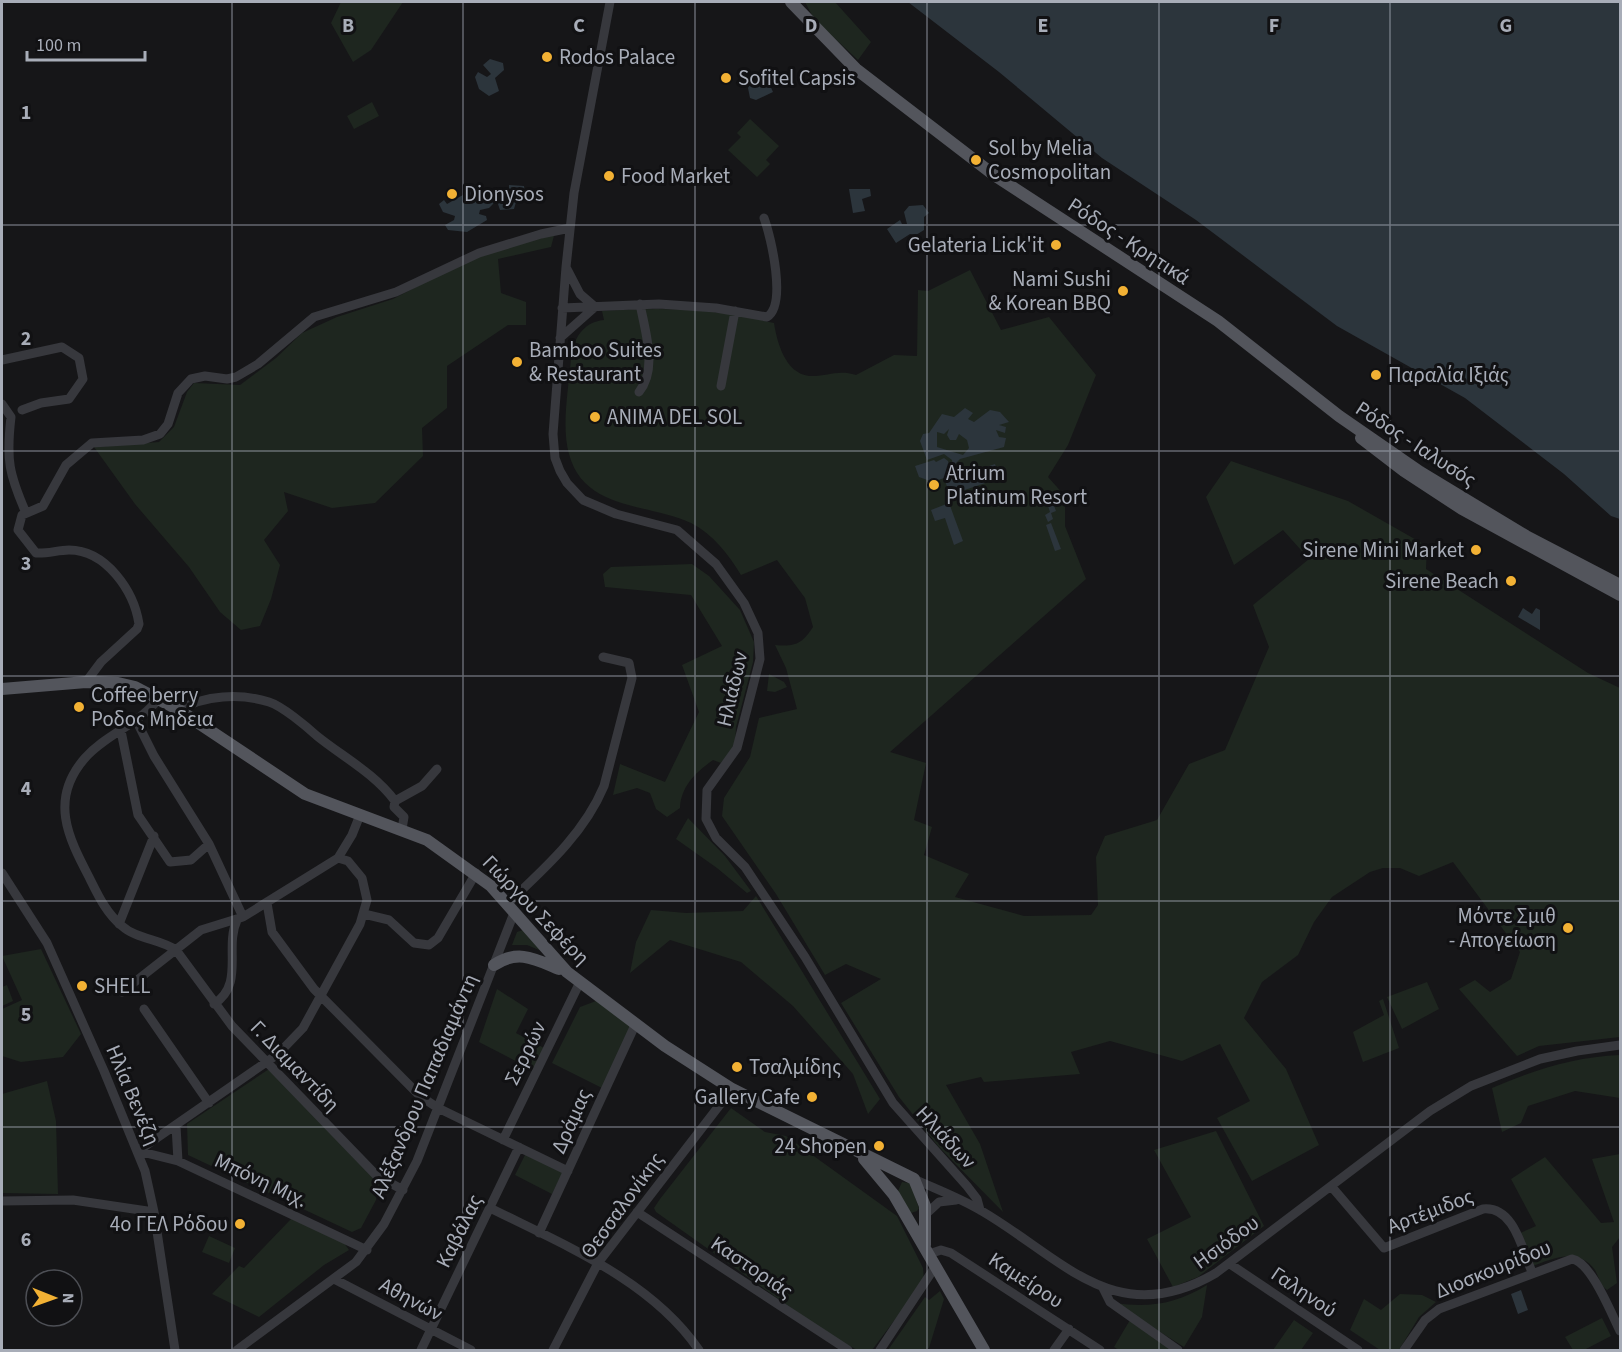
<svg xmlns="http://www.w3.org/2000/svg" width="1622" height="1352" font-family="'Source Sans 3',sans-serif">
<rect width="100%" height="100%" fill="#161618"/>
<!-- green -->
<path fill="#1e261f" d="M341,2H403L371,50L353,62L331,23Z
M805,2H835L871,42L858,60L814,19Z
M372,102L379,116L354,129L347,116Z
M750,119L779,146L766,160L770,164L757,177L728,150L741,137L737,133Z
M556,228L551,247L498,259L501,293L526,302V325H508L447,366V408L422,428L423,456L375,503L332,508L284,492L288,511L264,540L280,565L271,599L260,626L241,630L220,612L189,567L135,504L94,447L159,442L174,427L187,392L194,383L240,385L276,358L302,333L337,317L393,299L477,255Z
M970,270L1001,330L1049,317L1096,375L1068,445L1048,477L1065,496V526L1086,579L890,752L926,763L914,820L932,827L924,855L969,874L955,897L1024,916L1091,915L1098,905L1096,857L1105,836L1157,820L1189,764L1225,750L1269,647L1253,605L1309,559L1283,530L1234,565L1206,497L1231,461L1348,501L1427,546L1426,569L1588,673L1620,688V1037L1539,1046L1517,1056L1459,989L1475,980L1490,992L1511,979L1520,952L1453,862L1419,876L1400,868H1383L1370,872L1332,897L1314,922L1298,955L1262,982L1244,1018L1286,1069L1319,1145L1252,1181L1217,1118L1250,1101L1220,1044L1182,1061L1110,1041L1071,1052L1080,1074L984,1082L981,1077L946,1085L980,1144L1003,1212L938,1146L899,1097L841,1003L881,979L846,964L825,975L776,894L722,816L724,798L750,757L759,718L797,709L786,668L775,645C795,647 802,644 813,627L805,598L777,560L741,575C729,555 713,534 691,523C649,503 584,511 569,454C561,425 569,387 571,358C573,339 583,322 604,320L602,311C664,307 714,308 774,323C777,342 785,373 809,376C827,377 837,369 856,375L894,355L917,356L918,290L928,291Z
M692,564L709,576L740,610L754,642L753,662L736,727L735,745L721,763L713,760C696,772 681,786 680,808L667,817L656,809L650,793L637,788L613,795L620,764L665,782L699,712L682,665L722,646L691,595L605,587L603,574L611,567Z
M769,674L784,682L787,687L775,692L767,691Z
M688,818L725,856L751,891L747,893L717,868L676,839Z
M756,896L880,1099L868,1114L853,1074L793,1006L741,962L670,940L630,973L636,942L651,910L686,913L743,911Z
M523,930L544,952L527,945H512L517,932Z
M41,949L81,1034L63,1057L21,1062L2,1056V1009L22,1000L2,956Z
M1427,982L1439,1009L1402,1029L1387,997Z
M7,985L13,1001L2,1006V987Z
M497,989L528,1009L516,1033L544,1048L533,1070L479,1042Z
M1383,999L1399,1048L1363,1062L1353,1032L1384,1015L1379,1001Z
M596,1001L631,1026L602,1088L552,1063L580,1007Z
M1620,1055V1098L1575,1091L1528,1106L1521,1123L1502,1132L1492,1088C1534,1070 1574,1057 1620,1055Z
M269,1069L380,1182L376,1200L361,1228L352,1232L188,1155L187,1124Z
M47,1081L56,1121L58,1194L2,1193V1094Z
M731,1108L765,1132L786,1136L897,1216L923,1268L924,1281L872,1350H857L828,1334L656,1212L654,1208L660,1199Z
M1216,1131L1264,1226L1198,1277L1173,1287L1147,1239L1191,1217L1154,1150Z
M526,1153L563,1172L552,1194L515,1175Z
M1620,1154V1237L1612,1247L1617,1283L1607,1290C1600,1285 1599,1277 1595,1270C1578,1246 1552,1259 1530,1267L1518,1234L1536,1226L1511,1179L1545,1157L1601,1223L1614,1222L1592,1159Z
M902,1182L910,1183L919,1208L917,1211L911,1213L898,1191Z
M292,1218L342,1240L349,1250L324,1265L259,1317L212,1294L239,1266L244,1268Z
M209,1236L235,1248L229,1263L202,1252Z
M1207,1285L1202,1317L1184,1347L1114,1303C1150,1308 1176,1304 1207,1285Z
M940,1291L944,1299L929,1348L924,1350H888L925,1297L929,1300Z
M1400,1294L1422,1295L1436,1302L1419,1317L1399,1350H1380L1350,1330L1364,1299L1381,1310Z
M1602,1318L1611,1336L1584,1350H1573L1565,1337Z
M1130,1320L1177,1350H1119L1114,1347Z
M1294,1320L1313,1333L1301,1350H1273Z"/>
<!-- water -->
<path fill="#2c353c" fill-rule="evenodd" d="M908,2H1620V519L1611,516L1564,474L1465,398L1337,326L1196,220L1102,158L999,72Z
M490,59L503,63L504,70L495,78L499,91L489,96L479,89L475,77L478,72L487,77L491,74L483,65Z
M759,79L768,81L773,92L756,100L750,98L748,88L751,82Z
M509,185L524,186L525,194L518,195L514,209L500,210L498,204L494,203L489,208L480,210L479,214L486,216L487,220L467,232L448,230L445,225L454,220L455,216L443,212L439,204L444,200L447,204L470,191L478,190L481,194L502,197L509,189Z
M849,189H870L871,196L862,199L865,211L853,213Z
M923,205L929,213L924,217V230L916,235L910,234L896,243L887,229L900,220L902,224H907L904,212L909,206Z
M965,408L973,413L968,419L974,422L990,410L1000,412L1009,422L999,425L1006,427L1005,433L996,430L999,437L1006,438L1004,447L960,459L953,466L952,460L944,454L927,460L920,441L923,434L929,433L942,414L954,417ZM949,429L947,435L950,440H956L959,434L967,440L969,448L963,455L937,447V432L944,434Z
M944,458L948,461L952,475L933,482L919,477L915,466L934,460L936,462Z
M995,464L1000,478L950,495L945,481Z
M1049,492L1056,511L1051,513L1053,519L1048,522L1045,515L1050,512L1044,494Z
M949,503L963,541L954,545L945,518L935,521L931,510Z
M1051,523L1061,549L1055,551L1046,525Z
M1523,608L1532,614L1536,608L1540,610V630L1518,617Z
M1521,1290L1528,1310L1518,1314L1511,1294Z"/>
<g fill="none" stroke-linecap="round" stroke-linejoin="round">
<!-- minor -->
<path stroke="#37383d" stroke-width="9" d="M610,2L574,193L566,267L553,434L555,458L560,471L567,483L583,500L616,514L677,530L716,564L744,603L758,633L760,659L737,748L707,790L706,819L716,838L745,867L805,957L893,1103L967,1186L977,1199L980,1210
M567,269L580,294L595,307
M562,308L659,304L716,308L767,317C787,305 771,237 764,218
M560,338L595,307
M2,360L62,347L79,358L83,379L69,399L41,403L22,410
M721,386L735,311
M639,392C658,369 645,331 640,304
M2,404L11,417C6,460 9,474 26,513
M86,682L101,662L137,629L139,624C134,591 106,550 69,550C58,550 47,554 36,553L18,530L22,515L43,506L66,465L92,443L143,440L160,434L168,424L178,393L191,379L205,376L227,379L236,377L258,364L314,317L396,292L479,253L541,234L570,228
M159,698C140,724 106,734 85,758C49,799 68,837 89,877C98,895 106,913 122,926C136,939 160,939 176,950L232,1026L376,1175L403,1190
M179,710C205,695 240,693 269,702C282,706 306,726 317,736C343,757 374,773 395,801
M136,720L154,756L209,844L243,917
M121,731L138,815L170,862L191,860L209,844
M402,829L404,817L394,807L395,801L422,786L437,769
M2,873L47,943L104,1071L145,1171L154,1212L175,1350
M267,903L272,932L314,989L420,1096L438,1108L568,1171
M507,904C544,869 584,834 604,786L632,678L629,663L603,657
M364,914L389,920L414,943L429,945L438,938L476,873
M119,924L154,836
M122,992L201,930L243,917L338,858L352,835L360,815
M214,1004C245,984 224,948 237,920
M144,1009L209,1103
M176,1126L178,1161
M503,1140L580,982
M138,1151L278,1054L303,1028L360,924L367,900L362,878L348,861L338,858
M138,1151L178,1161L367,1250
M914,1179C936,1189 960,1198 980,1210C1063,1258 1115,1332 1216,1273L1430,1111L1471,1086L1540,1059L1577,1051L1620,1045
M1331,1186L1384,1248L1483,1209C1514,1206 1522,1249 1532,1272
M2,1201L73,1200L154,1212
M490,1208C564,1245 651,1280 699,1350
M637,1212L848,1350
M926,1214L939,1202L956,1200
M539,1233L636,1023
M929,1254L941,1250L951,1253L1100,1350
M1230,1264L1358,1350
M334,1279L471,1350
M1103,1288L1110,1302L1178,1350
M237,1350L356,1262L384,1224L417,1161L514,913
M421,1350L519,1147
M553,1350L598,1263L732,1089
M880,1350L935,1267
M1054,1350L1069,1329
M1404,1350L1425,1320L1439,1309L1572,1259C1591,1262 1611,1313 1620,1331"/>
<!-- major -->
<path stroke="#53555c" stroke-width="12" d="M791,2L856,69L994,175L1218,321L1339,416L1420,472L1526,536L1620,585
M1361,438L1404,471L1462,509L1620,595
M2,689L86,682L118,683L135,687L179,710L305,794L427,840L491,886L567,972L665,1046L732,1089L914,1179
M494,965C518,949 535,959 559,969
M864,1159L894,1195L984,1350
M914,1179L925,1206V1245"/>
</g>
<!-- grid -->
<path fill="none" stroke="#a8adb8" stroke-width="1.5" stroke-opacity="0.55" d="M232,2V1350M463,2V1350M695,2V1350M927,2V1350M1159,2V1350M1390,2V1350M2,225H1620M2,451H1620M2,676H1620M2,901H1620M2,1127H1620"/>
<!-- markers -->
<g fill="#f2b134" stroke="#111113" stroke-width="2">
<circle cx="547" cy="57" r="6"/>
<circle cx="726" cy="78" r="6"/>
<circle cx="976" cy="160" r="6"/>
<circle cx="609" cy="176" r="6"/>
<circle cx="452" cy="194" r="6"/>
<circle cx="1056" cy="245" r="6"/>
<circle cx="1123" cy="291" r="6"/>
<circle cx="517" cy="362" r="6"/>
<circle cx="1376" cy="375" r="6"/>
<circle cx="595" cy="417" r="6"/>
<circle cx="934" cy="485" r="6"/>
<circle cx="1476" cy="550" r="6"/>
<circle cx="1511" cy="581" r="6"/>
<circle cx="79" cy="707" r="6"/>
<circle cx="1568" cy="928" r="6"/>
<circle cx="82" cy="986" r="6"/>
<circle cx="737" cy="1067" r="6"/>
<circle cx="812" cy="1097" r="6"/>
<circle cx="879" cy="1146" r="6"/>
<circle cx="240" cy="1224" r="6"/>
</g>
<g text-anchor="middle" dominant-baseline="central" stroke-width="6" stroke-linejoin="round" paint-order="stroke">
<!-- poi labels -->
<g font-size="21" fill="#a8adb8" stroke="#111113" text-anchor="start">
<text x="559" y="57">Rodos Palace</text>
<text x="738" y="78">Sofitel Capsis</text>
<text x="988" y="148">Sol by Melia<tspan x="988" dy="24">Cosmopolitan</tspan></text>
<text x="621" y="176">Food Market</text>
<text x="464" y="194">Dionysos</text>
<text x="1044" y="245" text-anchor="end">Gelateria Lick'it</text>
<text x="1111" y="279" text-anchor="end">Nami Sushi<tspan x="1111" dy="24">&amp; Korean BBQ</tspan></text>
<text x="529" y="350">Bamboo Suites<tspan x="529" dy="24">&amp; Restaurant</tspan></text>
<text x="1388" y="375">Παραλία Ιξιάς</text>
<text x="607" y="417">ANIMA DEL SOL</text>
<text x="946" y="473">Atrium<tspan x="946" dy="24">Platinum Resort</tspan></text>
<text x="1464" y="550" text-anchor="end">Sirene Mini Market</text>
<text x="1499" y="581" text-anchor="end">Sirene Beach</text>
<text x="91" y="695">Coffee berry<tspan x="91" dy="24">Ροδος Μηδεια</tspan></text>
<text x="1556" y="916" text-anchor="end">Μόντε Σμιθ<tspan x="1556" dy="24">- Απογείωση</tspan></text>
<text x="94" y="986">SHELL</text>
<text x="749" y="1067">Τσαλμίδης</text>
<text x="800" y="1097" text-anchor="end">Gallery Cafe</text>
<text x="867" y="1146" text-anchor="end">24 Shopen</text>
<text x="228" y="1224" text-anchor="end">4ο ΓΕΛ Ρόδου</text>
</g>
<!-- street labels -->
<g font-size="21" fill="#a8adb8" stroke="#111113">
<text transform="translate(1129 241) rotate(33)">Ρόδος - Κρητικά</text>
<text transform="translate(1416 444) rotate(33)">Ρόδος - Ιαλυσός</text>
<text transform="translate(732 689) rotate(-77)">Ηλιάδων</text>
<text transform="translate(536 910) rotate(46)">Γιώργου Σεφέρη</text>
<text transform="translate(525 1053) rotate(-64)">Σερρών</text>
<text transform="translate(295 1066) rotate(46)">Γ. Διαμαντίδη</text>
<text transform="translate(424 1086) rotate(-67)">Αλέξανδρου Παπαδιαμάντη</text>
<text transform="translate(133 1095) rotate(67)">Ηλία Βενέζη</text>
<text transform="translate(571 1121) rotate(-66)">Δράμας</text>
<text transform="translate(946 1137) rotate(47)">Ηλιάδων</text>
<text transform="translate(261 1180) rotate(25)">Μπόνη Μιχ.</text>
<text transform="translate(622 1205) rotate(-54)">Θεσσαλονίκης</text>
<text transform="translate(1430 1211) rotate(-21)">Αρτέμιδος</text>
<text transform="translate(459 1231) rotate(-64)">Καβάλας</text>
<text transform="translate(1226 1242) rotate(-36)">Ησιόδου</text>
<text transform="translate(752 1267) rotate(34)">Καστοριάς</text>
<text transform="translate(1493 1269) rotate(-22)">Διοσκουρίδου</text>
<text transform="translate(1026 1280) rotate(33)">Καμείρου</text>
<text transform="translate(1304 1292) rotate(34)">Γαληνού</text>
<text transform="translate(411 1299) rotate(28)">Αθηνών</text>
</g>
</g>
<g font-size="20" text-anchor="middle" font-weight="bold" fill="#a8adb8" stroke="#111113" stroke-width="6" stroke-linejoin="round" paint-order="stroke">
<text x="348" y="32">B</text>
<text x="579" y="32">C</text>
<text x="811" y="32">D</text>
<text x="1043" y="32">E</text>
<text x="1274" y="32">F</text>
<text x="1506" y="32">G</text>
<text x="26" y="119">1</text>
<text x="26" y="345">2</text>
<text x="26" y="570">3</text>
<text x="26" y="795">4</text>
<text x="26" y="1021">5</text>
<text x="26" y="1246">6</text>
</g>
<!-- border -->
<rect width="1622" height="1352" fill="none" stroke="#a8adb8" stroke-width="6"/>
<!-- north arrow -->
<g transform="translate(54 1298) rotate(91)"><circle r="28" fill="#111113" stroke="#4d4f55" stroke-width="1.5"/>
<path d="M0-4.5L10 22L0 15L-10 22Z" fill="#f2b134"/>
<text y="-9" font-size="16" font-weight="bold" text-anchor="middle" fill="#a8adb8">N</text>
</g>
<!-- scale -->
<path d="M27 51v9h118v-9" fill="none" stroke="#a8adb8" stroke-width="3"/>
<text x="36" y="51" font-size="18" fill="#a8adb8" stroke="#111113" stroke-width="4.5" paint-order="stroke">100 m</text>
</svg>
